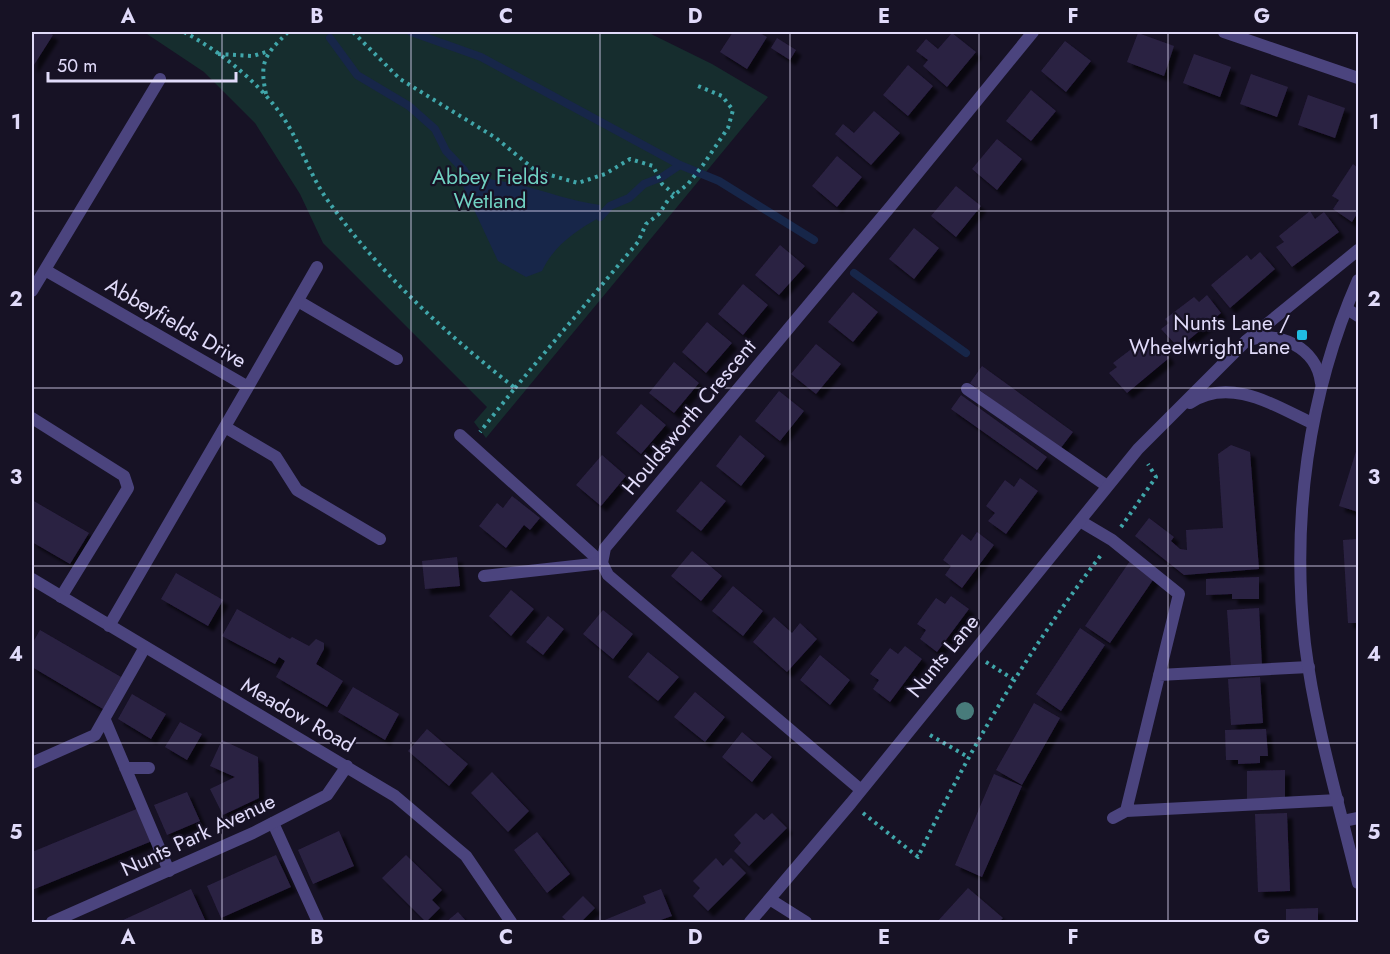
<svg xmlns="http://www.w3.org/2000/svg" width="1390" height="954" font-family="Jost,sans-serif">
<defs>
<filter id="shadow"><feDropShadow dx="5.5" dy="5.5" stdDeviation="1.5" flood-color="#0009"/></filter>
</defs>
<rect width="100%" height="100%" fill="#171225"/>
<!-- green -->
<path fill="#162d2e" d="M144,32H647L712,64L768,97L486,438L474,422L487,407L323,243L300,194L255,123L204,72Z"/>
<!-- water -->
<path fill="#172649" d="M467,169C484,181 501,180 521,185C547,192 572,201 600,205V217C576,231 554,245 542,271L526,277L498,261L462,184L460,172Z"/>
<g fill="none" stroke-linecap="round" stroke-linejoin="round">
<!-- stream -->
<path stroke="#172649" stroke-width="8" d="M411,32L481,57L680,165L719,181L814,240
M330,38L357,75L409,106L435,129L446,151L464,170
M600,217L610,206L629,198L644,184L662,177L680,165
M854,273L966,353"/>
</g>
<!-- building -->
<path fill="#2b2143" filter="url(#shadow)" d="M32,32H48L53,35L32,68Z
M733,32H758L767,37L747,69L720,52Z
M952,33L976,52L947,87L923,66L928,60L916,51L926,39L938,49Z
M1138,33L1174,46L1164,76L1127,62Z
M777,38L796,50L790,60L771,48Z
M1065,41L1091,61L1066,92L1041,71Z
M1194,54L1231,67L1220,97L1183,83Z
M908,65L933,86L908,116L883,95Z
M1251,74L1288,87L1277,117L1240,104Z
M1031,90L1056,111L1031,141L1006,121Z
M1308,95L1345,108L1335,138L1298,125Z
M874,111L900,133L871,165L835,134L843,124L854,133Z
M997,139L1022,159L997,190L972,169Z
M837,156L862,177L837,207L812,186Z
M1353,164L1358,168V212L1352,222L1333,209L1339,200L1332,196Z
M956,186L981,206L956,237L931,216Z
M1310,211L1315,219L1324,212L1339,232L1292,267L1276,247L1284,242L1279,236Z
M914,228L939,248L914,279L889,259Z
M780,245L805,266L779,295L755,275Z
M1260,252L1275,269L1230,308L1211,285L1247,255L1251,260Z
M743,284L768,305L743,335L718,314Z
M853,292L878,312L853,342L828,322Z
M1207,295L1221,313L1179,348L1161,329L1169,323L1165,319L1194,297L1199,302Z
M707,322L732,343L706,373L682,352Z
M1155,340L1169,358L1127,393L1109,373L1117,367L1113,363L1142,341L1147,346Z
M816,344L841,364L816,394L791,374Z
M674,362L699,383L674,413L649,393Z
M982,366L1073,432L1060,449L970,383Z
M779,391L804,411L780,441L755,421Z
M961,395L1047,457L1037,470L951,409Z
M641,404L666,425L641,454L616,433Z
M740,435L765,456L741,486L716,466Z
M1231,445L1250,452L1259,569L1184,575L1135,536L1149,518L1174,537L1171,541L1180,549L1187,550L1186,530L1223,528L1218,454Z
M1358,445V512L1339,506Z
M602,455L626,476L601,506L576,485Z
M1020,478L1038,491L1006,534L988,521L995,513L986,506L1005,480L1014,487Z
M701,481L726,501L701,531L676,511Z
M512,496L540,518L530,530L524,525L506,548L479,526L497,503L503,508Z
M32,500L89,533L70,564L32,542Z
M977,532L994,545L962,588L945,575L951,566L943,560L962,534L971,541Z
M1358,539V623H1348L1343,540Z
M692,551L722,576L701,601L671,576Z
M457,557L460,586L425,589L422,561Z
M1130,561L1155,577L1110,643L1085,626Z
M176,573L223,600L208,626L161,599Z
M1259,577V599H1232V594L1206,595V579Z
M733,586L763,611L743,636L712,611Z
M511,590L534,609L511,636L489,616Z
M951,596L969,609L937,652L920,639L926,630L917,624L936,598L945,604Z
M1259,608L1262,666L1231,668L1227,610Z
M237,609L290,639L292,637L309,646L316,639L324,643V649L316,664L343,681L327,707L276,677L285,661L279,657L275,664L222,636Z
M603,610L633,634L613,659L583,634Z
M548,616L564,629L543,655L526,642Z
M774,617L792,633L800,623L817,639L787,672L753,642Z
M1080,628L1105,645L1061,711L1036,694Z
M40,630L121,677L103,709L32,667V644Z
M905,646L922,659L890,702L873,689L879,680L870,674L890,648L898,654Z
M648,652L679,677L658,701L628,677Z
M820,655L850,680L830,705L800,680Z
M1260,677L1263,723L1231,725L1228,679Z
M353,687L399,714L385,740L338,712Z
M695,692L725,717L705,742L674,717Z
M132,694L166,714L151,739L118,719Z
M1034,703L1060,718L1022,785L996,770Z
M180,722L202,734L187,760L165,747Z
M427,729L468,764L449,786L408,751Z
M1266,729L1268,756H1260V763L1238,764V760H1226L1225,730Z
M742,732L772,757L752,782L722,757Z
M222,740L258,757L259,798L223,815L210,789L235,777L210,766Z
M1285,770V799L1247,800V771Z
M492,772L529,811L508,832L471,793Z
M994,774L1022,786L982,877L955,865Z
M187,792L200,821L167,835L154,805Z
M139,808L152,841L32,890V852Z
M756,813L764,820L772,813L787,828L749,866L734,851L741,843L734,835Z
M1287,813L1290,891L1258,892L1255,814Z
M339,831L354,866L313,884L298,850Z
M537,832L570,874L547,893L514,850Z
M276,855L291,887L221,918L207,886Z
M406,855L442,890L432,900L440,908L426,922L382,878Z
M716,858L723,866L731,858L746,873L708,911L693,896L700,888L693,881Z
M968,888L1003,918L999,922H937Z
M191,889L206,922H122L121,921Z
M661,889L672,916L655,922H600L646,903L643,896Z
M583,896L595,908L581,922H568L562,917Z
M1318,908V922H1286V909Z
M458,912L467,922H446Z"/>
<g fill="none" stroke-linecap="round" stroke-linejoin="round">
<!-- path -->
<path stroke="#40a6aa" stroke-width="4" stroke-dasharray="3 4.5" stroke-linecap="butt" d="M184,32C223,53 265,87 288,125C302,149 311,176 326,198C378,272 444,332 515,388L480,432
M353,32L400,79L496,138L536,171L578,183L605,174L630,159L653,166L662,184L674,194
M218,54L253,56L269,51
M266,94C259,61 265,55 288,32
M515,388L638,242L646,224L659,214L668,200L688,184L703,165L728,128L733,110L722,96L698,86
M1121,527L1156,477L1148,464
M986,662L1013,679
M930,735L968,757
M863,813L918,857C969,749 1029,649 1101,555"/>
<!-- service -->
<path stroke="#4b447e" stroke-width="12" d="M1347,309L1358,316
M1246,341C1278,329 1317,348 1321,383
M967,389L1107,486
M32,418L124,476L128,488L61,597
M460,435L602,563
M1080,521L1112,540L1179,594L1126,811L1113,818
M1159,675L1309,667
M105,720L169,871
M32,763L95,735L145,647
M125,768H149
M1126,811L1338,800
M273,823L318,922"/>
<!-- minor -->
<path stroke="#4b447e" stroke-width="12" d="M1224,32L1358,78
M45,270L248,387L109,626
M32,291L160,79
M298,301L397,359
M248,387L317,267
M1190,403C1230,376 1275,406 1312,423
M225,427L276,457L297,490L380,539
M484,576L602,563
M32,579L395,796L466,856L511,922
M861,790L608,575L602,563L605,548L891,206L1033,32
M1343,821L1358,818
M771,900L806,922
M52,922L253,833L327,795L347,766
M750,922L851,803L1138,449L1246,341L1358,250"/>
<!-- tertiary -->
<path stroke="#4b447e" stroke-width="12" d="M1358,280C1308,394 1291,520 1305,644C1315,724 1339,804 1358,883"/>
</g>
<!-- trees -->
<circle fill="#487b7b" cx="965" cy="711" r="9"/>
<!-- grid -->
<path fill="none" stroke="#e1dbfa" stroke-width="1.5" stroke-opacity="0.55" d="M222,32V922M411,32V922M600,32V922M790,32V922M979,32V922M1168,32V922M32,211H1358M32,388H1358M32,566H1358M32,743H1358"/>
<!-- markers -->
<rect fill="#20bce1" stroke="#171225" stroke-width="2" x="1296" y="329" width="12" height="12" rx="3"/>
<g text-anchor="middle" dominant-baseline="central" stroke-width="4.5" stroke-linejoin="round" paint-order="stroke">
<!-- park labels -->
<g font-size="21" fill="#70d1c2" stroke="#171225">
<text x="490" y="177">Abbey Fields<tspan x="490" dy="24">Wetland</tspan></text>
</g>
<!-- street labels -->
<g font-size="21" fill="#e1dbfa" stroke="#171225">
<text transform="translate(176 323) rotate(30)">Abbeyfields Drive</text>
<text transform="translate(689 417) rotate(-50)">Houldsworth Crescent</text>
<text transform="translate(943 656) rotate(-51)">Nunts Lane</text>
<text transform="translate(298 715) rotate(30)">Meadow Road</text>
<text transform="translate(198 835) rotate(-25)">Nunts Park Avenue</text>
</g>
<!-- poi labels -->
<g font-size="21" fill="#e1dbfa" stroke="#171225" text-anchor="end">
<text x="1290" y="323">Nunts Lane /<tspan x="1290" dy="24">Wheelwright Lane</tspan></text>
</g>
</g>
<!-- border -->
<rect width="1390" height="954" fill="none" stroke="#171225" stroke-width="66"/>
<!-- scale -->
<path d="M48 72v9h188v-9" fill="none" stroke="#e1dbfa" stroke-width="3"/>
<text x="57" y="72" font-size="18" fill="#e1dbfa" stroke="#171225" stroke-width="4.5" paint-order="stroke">50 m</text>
<rect x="33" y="33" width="1324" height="888" fill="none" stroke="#e1dbfa" stroke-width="2"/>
<g font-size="20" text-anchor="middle" font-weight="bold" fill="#e1dbfa">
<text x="128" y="23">A</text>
<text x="317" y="23">B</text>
<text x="506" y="23">C</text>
<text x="695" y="23">D</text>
<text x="884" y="23">E</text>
<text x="1073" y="23">F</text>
<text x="1262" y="23">G</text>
<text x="16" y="129">1</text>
<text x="1374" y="129">1</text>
<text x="16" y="306">2</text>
<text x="1374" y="306">2</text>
<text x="16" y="484">3</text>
<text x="1374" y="484">3</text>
<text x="16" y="661">4</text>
<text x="1374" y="661">4</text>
<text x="16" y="839">5</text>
<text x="1374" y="839">5</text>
<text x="128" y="944">A</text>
<text x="317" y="944">B</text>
<text x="506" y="944">C</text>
<text x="695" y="944">D</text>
<text x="884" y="944">E</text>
<text x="1073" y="944">F</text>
<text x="1262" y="944">G</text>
</g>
</svg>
